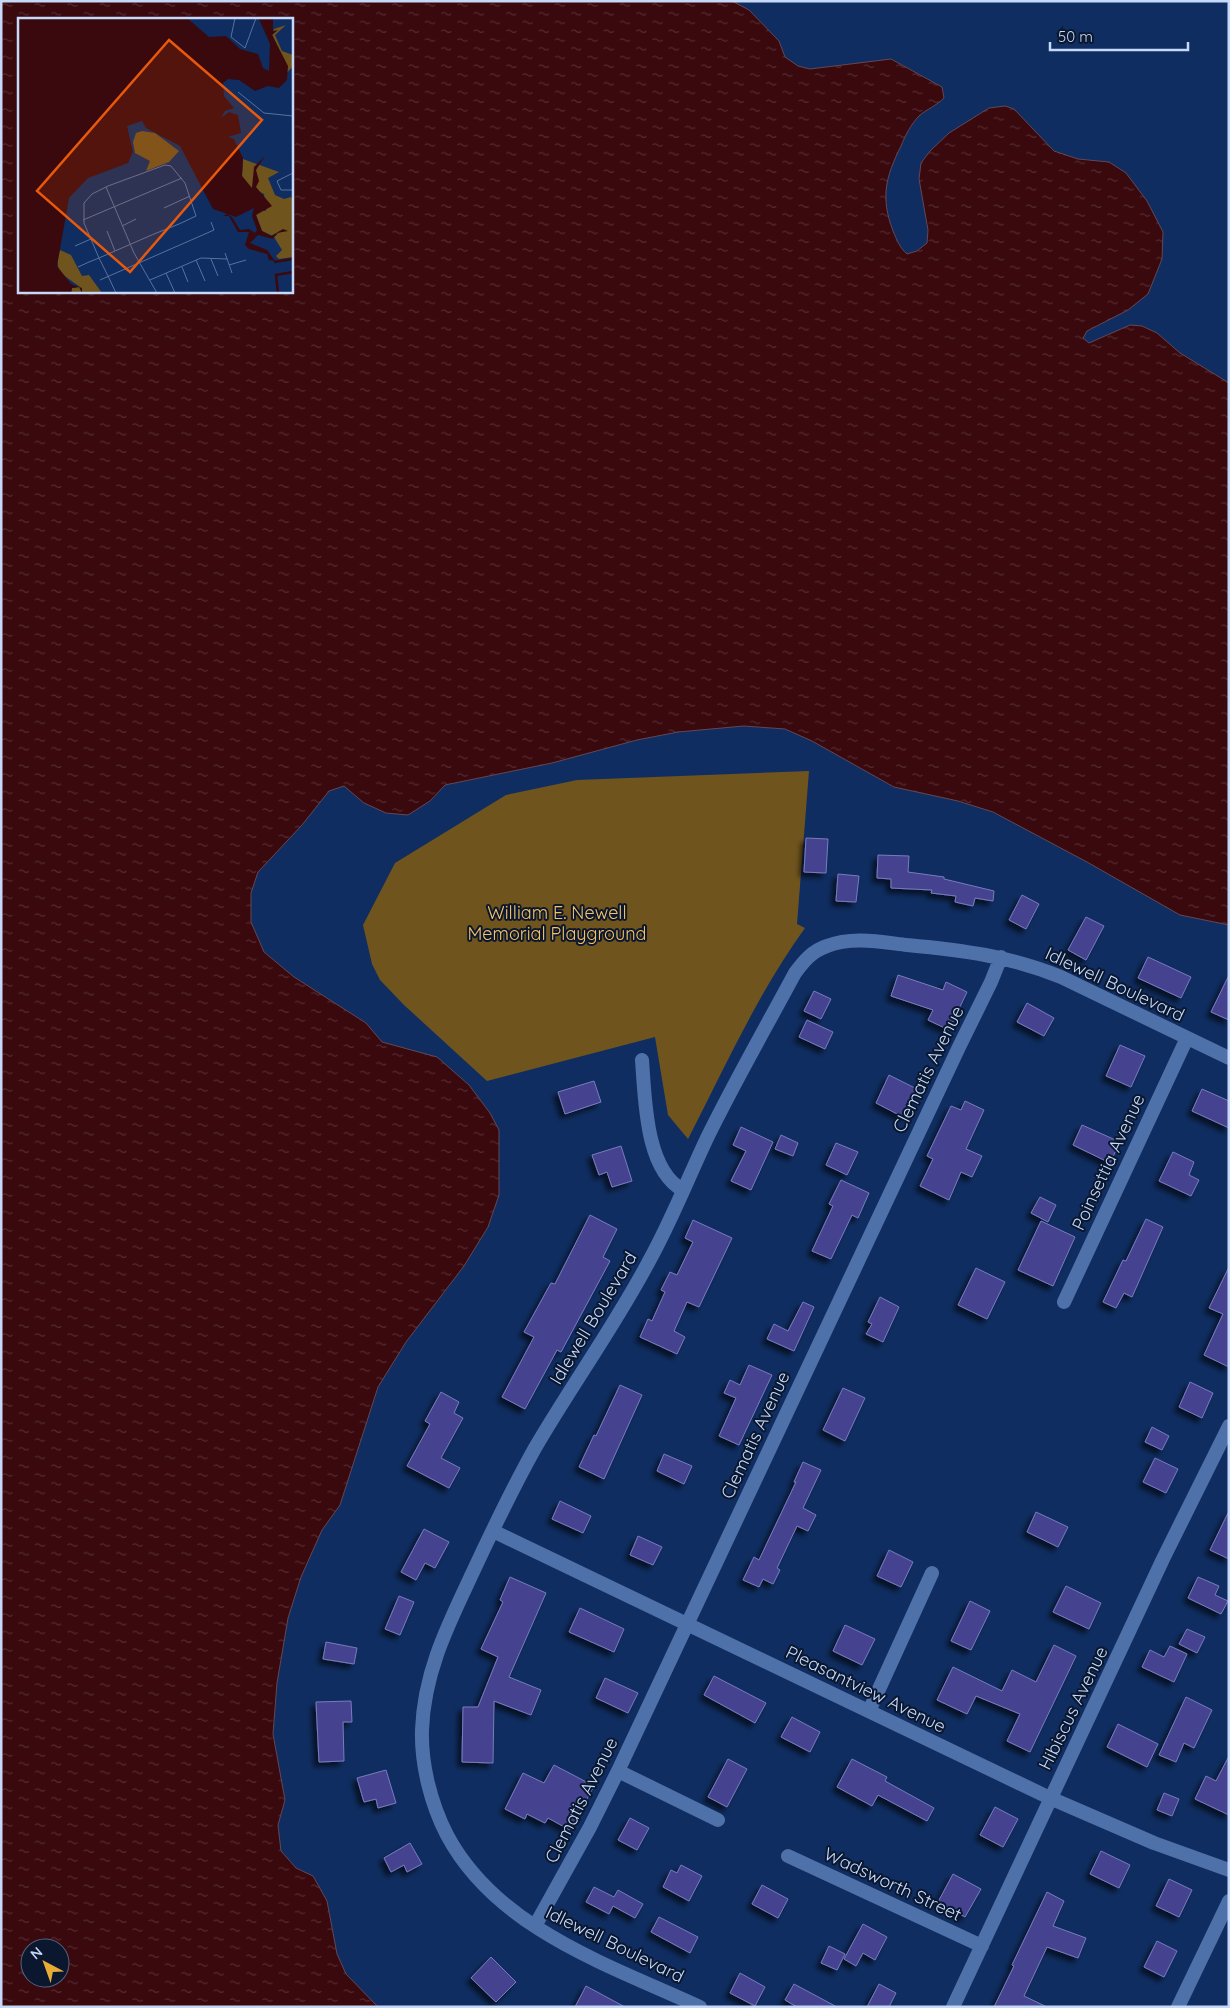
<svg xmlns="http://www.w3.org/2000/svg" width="1230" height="2008" font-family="Quicksand,sans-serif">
<defs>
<pattern id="water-ripples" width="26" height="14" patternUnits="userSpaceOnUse" patternTransform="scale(1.25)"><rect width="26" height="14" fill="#39090e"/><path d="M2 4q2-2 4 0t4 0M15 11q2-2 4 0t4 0" fill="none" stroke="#542c32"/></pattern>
<filter id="shadow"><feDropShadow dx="-4.5" dy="4.5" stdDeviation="2.5" flood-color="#0009"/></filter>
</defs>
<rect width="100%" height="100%" fill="#0f2d60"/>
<!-- green -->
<path fill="#70541d" d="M809,771L797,924L805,928C758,993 725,1067 688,1139L668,1115L655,1037L487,1081L404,1005L380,980L372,964L363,925L395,863L506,795L577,780Z"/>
<!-- water -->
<path fill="url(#water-ripples)" stroke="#634754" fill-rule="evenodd" d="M1,1H732L749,10L779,41L785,57L798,66L810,69L891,59L942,87L944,98C936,106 927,109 919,116C911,124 905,136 901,146C886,176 880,197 893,231C897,240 899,247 907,254L917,251L927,243L928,230L919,179L921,163L930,151L949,133L989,108L1005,106L1014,109L1054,151L1078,159L1109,162L1126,173L1147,201L1163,232L1162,259L1148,294L1128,310L1087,331L1083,338L1089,343L1130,325L1142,326L1157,333L1180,353L1229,383V925L1180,915L1087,862L993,812L958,801L894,787L812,741L785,729L744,726L678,732L637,740L552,763L445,785L430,801L408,815L386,813L364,803L344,786L329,791L302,825L258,872L251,893V922L264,952L294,977L366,1023L382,1042L437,1057L469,1085L490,1113L499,1130V1195L488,1227L464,1266L406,1342L378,1387L340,1505L322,1530L301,1577L288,1618L277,1683L273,1734L285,1800L278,1825L281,1851L296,1868L313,1876L327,1901L337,1954L346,1974L378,2007H1ZM19,19H291V291H19ZM30,1948H60V1978H30Z"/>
<!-- building -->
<path fill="#444290" stroke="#787cbc" filter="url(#shadow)" d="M806,838L828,839L826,873L804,872Z
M878,855L909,856L908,872L944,877V879L994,891L993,901L975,898L973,906L955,902L956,896L931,893L932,890L891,888V879L877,878Z
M838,874L859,876L856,902L836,901Z
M1022,895L1039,904L1026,929L1009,920Z
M1086,917L1104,926L1086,960L1068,950Z
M1148,957L1191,977L1181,998L1138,978Z
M898,975L943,990L946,982L967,992L949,1030L928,1020L933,1010L891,996Z
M1229,975V1020L1211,1012Z
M814,991L831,999L821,1019L804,1011Z
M1027,1003L1054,1018L1044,1036L1017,1022Z
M807,1020L833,1032L825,1049L799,1037Z
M1120,1045L1145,1056L1131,1087L1106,1076Z
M889,1075L917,1089L903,1117L876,1103Z
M594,1081L601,1102L565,1114L558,1092Z
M1202,1089L1229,1101V1128L1192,1111Z
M965,1101L984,1110L966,1149L982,1156L972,1177L961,1172L949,1200L920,1186L933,1159L927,1156L951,1106L961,1110Z
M1082,1125L1120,1142L1110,1163L1073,1145Z
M741,1127L773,1142L751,1190L731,1181L746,1151L733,1145Z
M781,1135L798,1143L793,1156L775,1149Z
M836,1143L858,1152L847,1175L826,1165Z
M621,1146L632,1181L612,1187L607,1172L599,1175L592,1155Z
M1173,1152L1194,1162L1189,1175L1199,1180L1191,1196L1159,1181Z
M841,1180L869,1193L858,1218L852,1215L831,1259L812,1251L833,1206L829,1204Z
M1040,1197L1056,1205L1048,1222L1031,1213Z
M590,1215L617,1229L603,1257L610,1261L561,1352L557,1350L525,1409L502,1397L534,1337L524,1332L551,1283L555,1284Z
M1146,1219L1163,1227L1132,1297L1124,1293L1116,1308L1103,1302L1123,1260L1126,1261Z
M693,1220L732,1238L699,1307L687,1302L674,1331L685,1337L677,1354L640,1337L648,1319L652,1321L665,1292L661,1290L670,1272L677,1275L693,1242L685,1238Z
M1041,1221L1075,1237L1053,1286L1018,1270Z
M1229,1267V1367L1204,1355L1223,1314L1209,1308Z
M976,1268L1005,1282L987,1319L958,1305Z
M880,1297L899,1307L883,1342L866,1334L872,1324L868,1322Z
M803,1302L814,1307L794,1351L767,1339L774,1324L788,1331Z
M749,1365L772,1375L739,1445L719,1436L736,1398L724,1393L730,1380L740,1385Z
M1190,1382L1213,1393L1202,1418L1179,1407Z
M620,1385L642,1395L604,1479L579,1467L594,1435L596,1436Z
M843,1388L865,1398L845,1441L823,1430Z
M441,1392L459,1402L454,1413L463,1418L441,1458L460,1468L449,1488L407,1466L430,1424L425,1421Z
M1152,1427L1169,1436L1162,1450L1145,1442Z
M664,1454L692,1466L684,1484L657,1471Z
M1155,1458L1178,1469L1166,1493L1143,1482Z
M803,1462L821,1470L803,1508L816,1515L808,1531L797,1526L777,1568L780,1570L773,1584L763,1579L759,1587L743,1580L754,1557L759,1560L796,1482H794Z
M560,1501L591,1516L583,1533L552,1519Z
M1229,1511V1559L1210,1550Z
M1036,1512L1068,1527L1058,1547L1027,1532Z
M424,1529L449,1542L435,1568L425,1563L416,1580L401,1572Z
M638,1536L662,1547L653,1565L630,1555Z
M889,1550L913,1562L901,1587L877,1576Z
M510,1577L546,1593L509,1677L541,1690L531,1715L494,1701L493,1763L462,1762L463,1707H478L498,1657L481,1649L503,1602L500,1600Z
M1198,1577L1219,1586L1215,1595L1228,1601L1221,1614L1188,1598Z
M1066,1586L1101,1603L1089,1629L1053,1612Z
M399,1596L414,1602L400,1635L385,1629Z
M970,1601L990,1611L971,1650L951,1641Z
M580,1608L624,1629L614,1652L569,1632Z
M845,1625L875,1639L862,1665L833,1651Z
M1187,1629L1205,1637L1197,1653L1179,1644Z
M326,1642L357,1648L354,1664L323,1659Z
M1054,1645L1076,1656L1030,1752L1007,1741L1020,1714L976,1696L967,1714L937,1700L953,1667L1002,1691L1012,1670L1036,1682Z
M1170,1646L1187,1654L1174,1682L1142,1667L1150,1650L1164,1657Z
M714,1676L766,1703L755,1723L704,1695Z
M605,1678L638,1693L628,1713L596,1698Z
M1186,1697L1212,1710L1194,1748L1184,1743L1176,1762L1159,1755Z
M351,1701L352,1722H343L344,1761L319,1762L316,1702Z
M792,1717L820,1732L810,1752L781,1737Z
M1118,1724L1158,1744L1147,1767L1107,1747Z
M1229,1756V1815L1195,1799L1206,1776L1216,1781Z
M728,1759L747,1769L727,1807L708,1797Z
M852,1759L887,1777L885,1781L934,1808L927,1821L878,1795L872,1806L837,1787Z
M554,1765L594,1786L570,1830L548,1818L545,1823L527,1814L525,1819L505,1809L523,1773L544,1783Z
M386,1770L396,1803L378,1808L376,1799L364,1802L357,1778Z
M1164,1793L1179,1799L1172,1816L1157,1810Z
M995,1807L1018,1819L1003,1847L980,1835Z
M630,1818L649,1828L637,1850L618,1840Z
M410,1843L422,1864L407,1872L404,1865L391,1872L384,1858Z
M1101,1851L1130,1865L1119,1888L1090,1874Z
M681,1865L702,1876L689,1901L663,1887L671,1870L677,1873Z
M953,1874L981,1889L965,1917L938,1902Z
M1169,1879L1192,1890L1179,1917L1156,1906Z
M762,1885L788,1899L778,1918L752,1904Z
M594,1887L614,1897L618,1890L643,1904L635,1918L613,1906L609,1914L586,1902Z
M1047,1892L1064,1901L1053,1926L1086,1938L1078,1958L1047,1947L1024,1996L1047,2007H994L1014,1966L1012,1965Z
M659,1917L698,1937L690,1953L651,1932Z
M863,1924L887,1937L875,1960L863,1953L856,1966L844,1959Z
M1157,1941L1177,1951L1164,1977L1144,1967Z
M829,1946L845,1954L837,1970L821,1963Z
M491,1957L516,1982L496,2002L471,1978Z
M740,1973L765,1987L755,2006L730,1993Z
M794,1984L837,2007H797L785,2000Z
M879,1984L896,1993L889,2007H867Z
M586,1986L625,2007H575Z"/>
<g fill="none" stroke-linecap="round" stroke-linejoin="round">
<!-- minor -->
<path stroke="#4f71aa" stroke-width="14" d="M642,1060C645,1097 645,1170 683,1190
M1064,1302L1187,1038
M493,1531L1050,1798L1154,1843L1229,1870
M869,1711L932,1573
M618,1771L718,1820
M788,1856L982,1946
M535,1926L590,1827L618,1771L959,1047L991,982L1001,957
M700,2007C609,1965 497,1929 447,1835C431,1804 421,1765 422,1730C424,1672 448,1625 472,1574C492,1531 512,1489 535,1448C571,1386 614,1327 648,1263C671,1222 688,1178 708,1136C735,1081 766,1027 795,973C804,961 812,951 827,946C852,936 881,942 907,945C961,950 1010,956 1061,977L1229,1058
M953,2007L1163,1559L1229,1426
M1178,2007L1229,1901"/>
</g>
<g text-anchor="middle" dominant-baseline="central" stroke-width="4" stroke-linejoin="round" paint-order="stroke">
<!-- park labels -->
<g font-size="18" fill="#f5c266" stroke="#0a172e">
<text x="557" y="912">William E. Newell<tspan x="557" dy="21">Memorial Playground</tspan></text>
</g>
<!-- street labels -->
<g font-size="18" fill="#c6d9f9" stroke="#0a172e">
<text transform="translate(1115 984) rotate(25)">Idlewell Boulevard</text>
<text transform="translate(928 1069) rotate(-64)">Clematis Avenue</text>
<text transform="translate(1108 1162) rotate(-65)">Poinsettia Avenue</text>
<text transform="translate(593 1318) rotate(-59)">Idlewell Boulevard</text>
<text transform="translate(755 1435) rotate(-65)">Clematis Avenue</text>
<text transform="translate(866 1689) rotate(26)">Pleasantview Avenue</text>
<text transform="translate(1073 1708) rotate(-64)">Hibiscus Avenue</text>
<text transform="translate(581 1800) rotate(-63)">Clematis Avenue</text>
<text transform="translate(893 1884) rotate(25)">Wadsworth Street</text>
<text transform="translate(615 1944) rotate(26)">Idlewell Boulevard</text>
</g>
</g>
<!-- overview -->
<g transform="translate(18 18)">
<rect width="275" height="275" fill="#0f2d60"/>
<path d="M268,7L257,17L264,33L275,37V48L268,56L269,49L254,16L256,11ZM42,232L53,237L64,258L71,257L84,275H53L54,270L62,269L41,254L39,241Z" fill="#70541d"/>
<path d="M124,113L137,115L161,133L151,144L128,153L132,143L117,135L115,124L118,115ZM225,141L261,154L250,160L257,177L266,181L273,179L275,183V239L261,241L258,238L264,232L256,219L263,213L255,218L244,213L238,197L243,192L248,193L246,176L232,169L224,158Z" fill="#70541d"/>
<path d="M0,0H169L191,19L208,18L222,31L240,36L245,50L251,53L252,26L241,1H255V13L260,12L254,17L270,48L269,62L261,70L250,68L237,73L221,62L210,61L205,65L206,78L216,90L207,93L203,100L211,94L220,97L223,115L210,119L216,121L225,140L224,158L234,170L236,149L247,138L238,152L241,163L238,169L254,188L238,197L244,213L253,218L265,211L270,213L259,215L255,221L240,217L232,225L249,232L257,243L251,242L249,236L231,231L227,227L231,214H220L211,198H205L209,196L214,199L222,212L231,211L237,215L239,212L234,198L236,190L218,199L195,191L162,128L128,110L124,103L109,108L115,134L110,145L70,160L51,180L39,248L53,266L64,270V275L61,269L54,270L53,275H0Z" fill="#39090e"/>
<path fill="none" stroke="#39090e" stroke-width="2.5" d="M256,244L275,241M260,275L258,257L275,254"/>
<path fill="none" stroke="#58729d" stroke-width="1" d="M217,0L213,19L227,30L238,0M220,74L246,95L275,98M275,155L259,163L263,172H275M88,169L116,235L139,275M146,190L172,178M65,202L164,160M104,208L118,201M89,213L97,233M57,228L73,221M207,235L214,255M193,241L200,258M178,242L187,263M211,247L228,242M60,249L71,244L81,240L97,233L136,216L161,206L178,198L167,165L153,148L147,147L90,168L74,176L66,185V205L81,240L90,258L98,275M164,249L170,264M148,255L157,275M82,262L196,212L193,204M132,262L183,240L209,241"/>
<path fill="#e8590c" fill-opacity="0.15" stroke="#e8590c" stroke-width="2.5" d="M151,22L244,102L112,254L19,173Z"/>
<rect width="275" height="275" fill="none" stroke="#c6d9f9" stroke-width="2.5"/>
</g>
<!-- border -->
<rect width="1230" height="2008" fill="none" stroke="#c6d9f9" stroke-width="5"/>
<!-- north arrow -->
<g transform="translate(45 1963) rotate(319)"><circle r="24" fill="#0a172e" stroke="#55657f"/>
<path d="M0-4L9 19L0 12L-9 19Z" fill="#e7ac36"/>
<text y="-8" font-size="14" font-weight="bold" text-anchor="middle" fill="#c6d9f9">N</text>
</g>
<!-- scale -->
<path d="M1050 42v8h138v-8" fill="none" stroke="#c6d9f9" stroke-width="2.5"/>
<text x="1058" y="42" font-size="15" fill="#c6d9f9" stroke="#0a172e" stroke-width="4" paint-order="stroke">50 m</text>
</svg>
